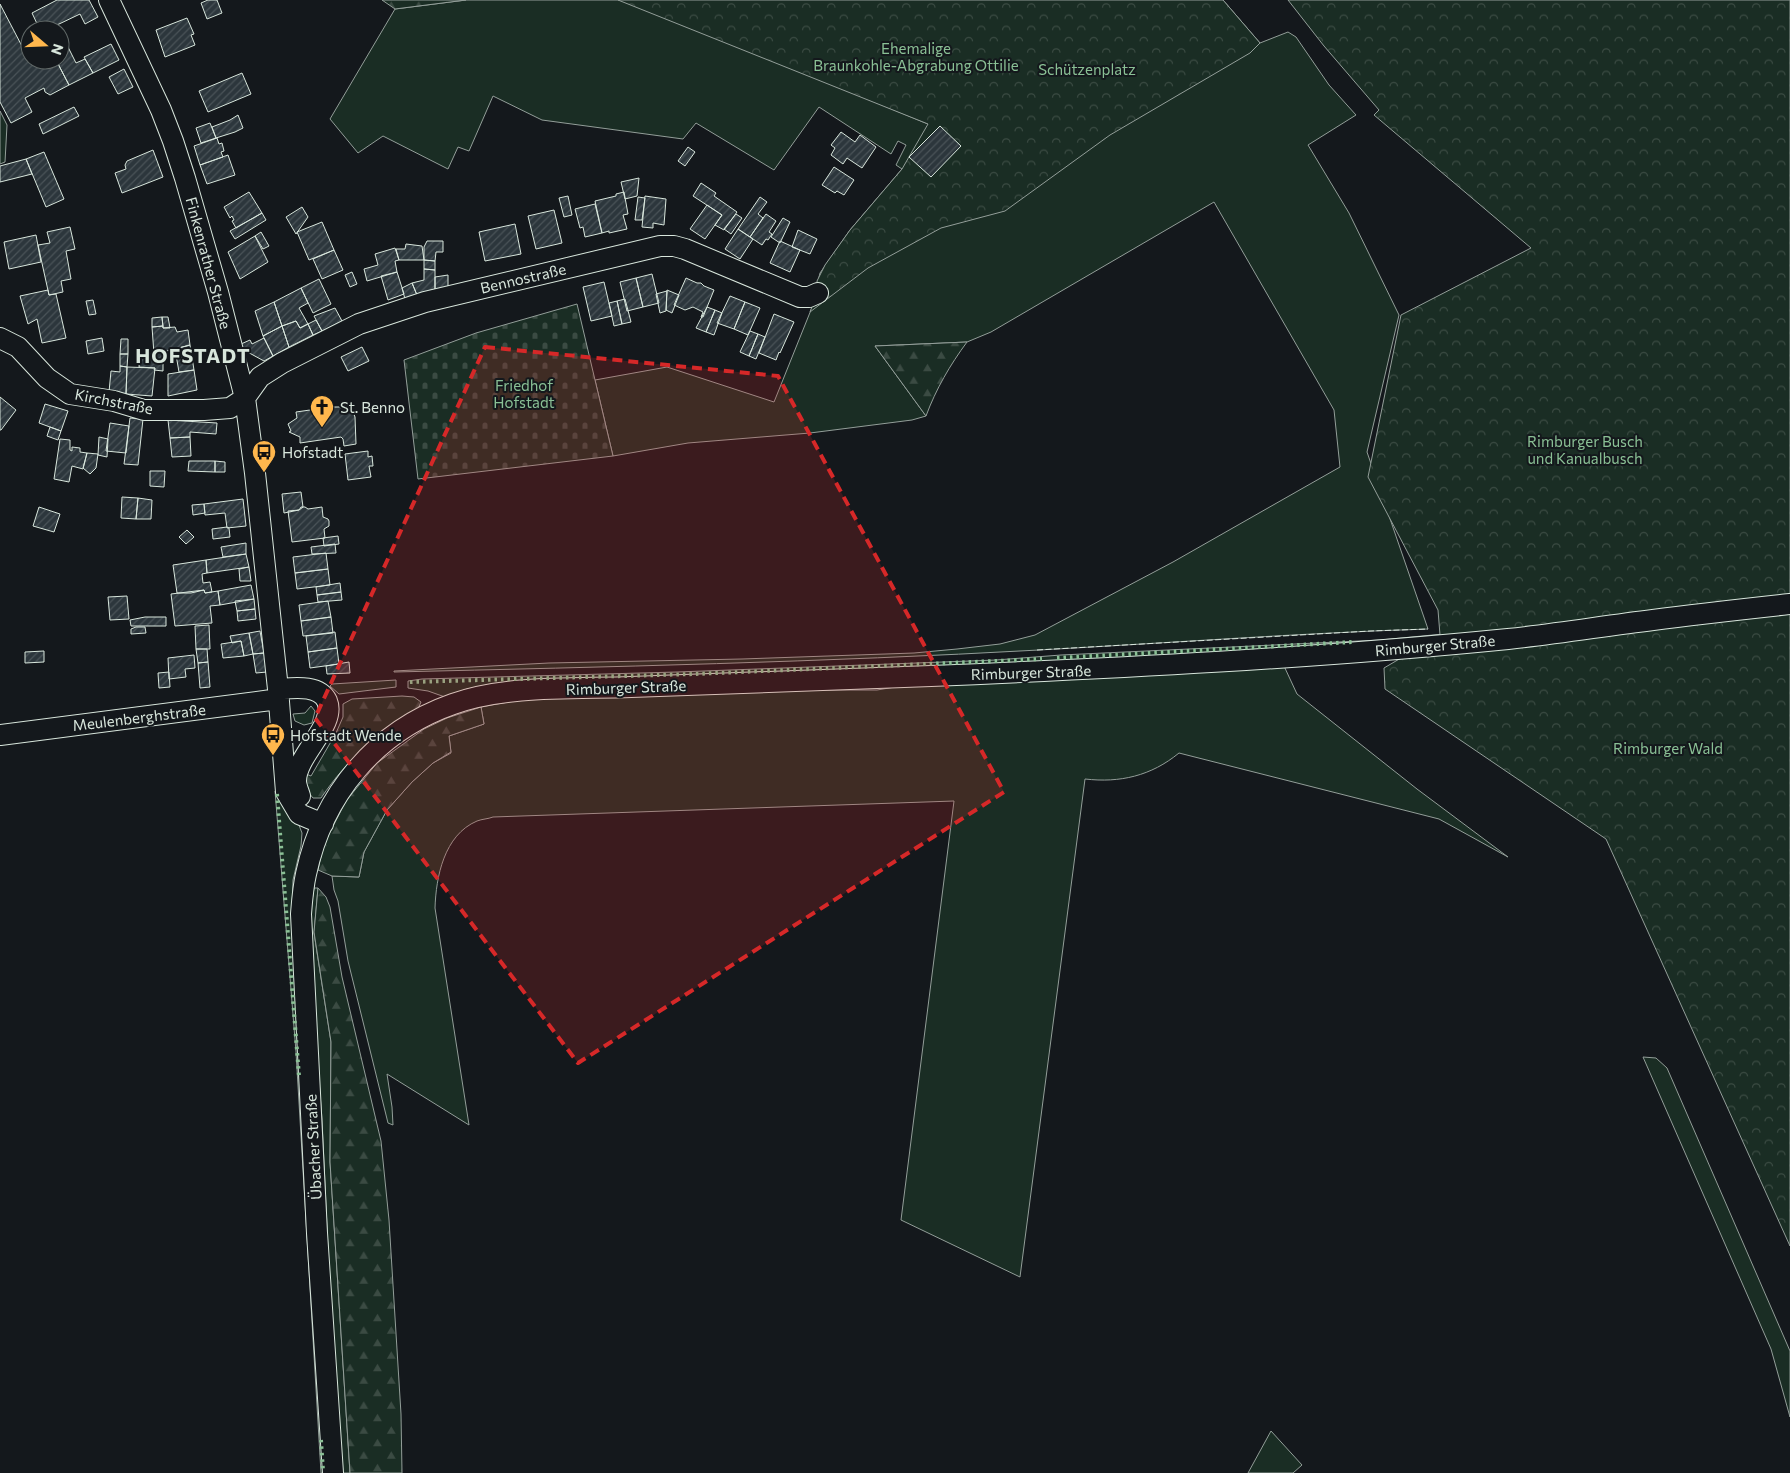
<svg xmlns="http://www.w3.org/2000/svg" width="1790" height="1473" font-family="Commissioner,sans-serif">
<defs>
<pattern id="forest-firs" width="22" height="20" patternUnits="userSpaceOnUse" patternTransform="scale(1.25)"><rect width="22" height="20" fill="#1a2d24"/><path d="M5 1l3.5 6h-7zM16 11l3.5 6h-7z" fill="#3b4b43"/></pattern>
<pattern id="cemetery-stones" width="16" height="16" patternUnits="userSpaceOnUse" patternTransform="scale(1.25)"><rect width="16" height="16" fill="#1a2d24"/><path d="M2 7V4a2 2 0 0 1 4 0v3zM10 15v-3a2 2 0 0 1 4 0v3z" fill="#3b4b43"/></pattern>
<pattern id="park-crowns" width="20" height="18" patternUnits="userSpaceOnUse" patternTransform="scale(1.25)"><rect width="20" height="18" fill="#1a2d24"/><path d="M2 6a3 3 0 1 1 6 0M12 15a3 3 0 1 1 6 0" fill="none" stroke="#3b4b43"/></pattern>
<pattern id="building-hatch" width="6" height="6" patternUnits="userSpaceOnUse" patternTransform="scale(1.25)"><rect width="6" height="6" fill="#2c363c"/><path d="M-1 1l2-2M0 6l6-6M5 7l2-2" fill="none" stroke="#4a5358"/></pattern>
</defs>
<rect width="100%" height="100%" fill="#14181c"/>
<!-- grass -->
<path fill="#1a2d24" stroke="#939e99" d="M466,0H629L928,124L1060,0H1223L1260,43L1288,32L1296,37L1329,85L1356,115L1308,145L1349,213L1399,315L1367,452L1428,629C1299,633 1169,643 1039,650C824,662 609,667 394,672V671L549,663L742,659L914,653L957,649L1000,644L1035,635L1173,562L1340,467L1334,410L1214,202L991,332L967,342L875,346L926,416L912,420L810,433L688,443L613,456L595,380L667,367L774,402L815,300C818,290 817,282 820,273L850,230L902,169L896,165L906,145L898,141L891,154L819,107L774,170L696,123L683,139L542,120L493,96L469,151L458,147L448,169L383,136L358,153L330,119L395,9Z
M0,111L7,125L5,162L0,164Z
M1475,631H1494L1193,656L487,685L467,689L445,697L428,691L408,688V681L422,679L677,672L996,660L1061,655L1380,640Z
M1284,666L1297,694L1417,789L1508,857L1439,819L1179,753C1151,776 1120,783 1085,779L1020,1277L901,1220L954,801L493,817C488,819 482,819 477,821C444,835 436,877 435,908L469,1125L387,1074L392,1107L393,1125L388,1123L348,961L338,901L334,890L332,876L359,877L364,852L387,810L412,782L433,763L451,753L449,736L484,724L481,707L525,699L794,690H877L907,685Z
M396,680V687L339,694L330,686L332,684Z
M311,706L315,711L312,723L304,725L295,721L293,714L305,713Z
M277,790L297,820L302,833L301,846L293,880L292,912L328,1473H321L296,1052L275,791Z
M314,888H318L314,933L331,1042L330,1162L350,1473H342L328,1249L322,1119L310,964L311,907Z
M1643,1057L1656,1058L1667,1068L1790,1351V1417L1771,1349Z
M1271,1431L1302,1465L1293,1473H1248Z"/>
<!-- forest -->
<path fill="url(#forest-firs)" stroke="#939e99" d="M382,0H466L395,9Z
M967,342C950,365 936,389 926,416L875,346Z
M402,696L414,697L421,702L418,709C377,734 349,757 321,798H313C306,790 305,784 306,774L311,776L336,733L343,717V704L352,699Z
M481,707L484,724L449,736L451,752L433,763L412,782L387,810L364,852L359,877L332,876L318,870L322,852L328,836L346,801L377,763L424,729L447,718Z
M318,888L326,897L330,907L342,977L381,1141L389,1220L401,1414L402,1473H350L330,1162L331,1042L314,932Z"/>
<!-- cemetery -->
<path fill="url(#cemetery-stones)" stroke="#939e99" d="M577,304L613,456L418,479L404,360L476,333Z"/>
<!-- park -->
<path fill="url(#park-crowns)" stroke="#939e99" d="M618,0H1223L1260,43L1250,53L1110,135L1005,211L941,228L868,268L810,312L818,291L817,281L825,265L850,230L902,169L928,124Z
M1288,0H1790V1246L1606,839L1385,689L1384,668L1440,635L1438,610L1368,477L1401,315L1531,248L1374,115L1379,110L1324,46Z"/>
<!-- building -->
<path fill="url(#building-hatch)" stroke="#d8e6dc" d="M57,0H89L98,17L85,24L80,14L57,25L59,30H40L32,13Z
M208,0H217L222,13L207,19L201,3Z
M0,4L25,52L30,50V60H56L69,85L50,95L45,92L44,88L25,98L32,112L11,123L0,102Z
M187,18L194,34L191,35L195,45L165,57L156,30Z
M60,31L76,63L85,59L93,73L69,85L56,60H60Z
M111,44L119,60L93,73L84,57Z
M124,69L133,87L118,94L109,77Z
M242,73L251,94L208,112L199,91Z
M74,107L79,116L43,134L39,124Z
M238,115L243,128L235,132L216,138L212,127L230,120Z
M210,123L216,138L201,143L196,128Z
M940,126L961,146L931,177L909,157Z
M841,132L855,142L860,135L876,147L862,168L847,158L843,164L831,155L835,148L831,145Z
M217,138L219,144L222,143L224,151L221,152L223,157L200,165L194,146Z
M688,147L695,152L685,166L678,161Z
M153,150L163,177L122,193L115,173L126,169L125,165L127,161Z
M44,152L64,199L46,207L26,159Z
M228,155L235,175L207,184L200,165Z
M26,159L32,174L0,182V166Z
M834,167L854,180L844,195L837,191L835,193L822,185Z
M639,178L637,196L625,199L621,182Z
M701,183L716,193L714,196L737,212L724,230L715,225L722,215L693,196Z
M249,192L262,213L236,228L232,221L234,220L232,216L230,218L224,207Z
M624,192L628,214L623,215L627,229L609,233V231L602,233L595,201L616,196V194Z
M568,196L572,215L564,217L559,198Z
M645,196L666,199L664,225L653,223V228L642,227Z
M638,197L645,198L642,220H635Z
M760,197L767,202L758,214L763,218L750,237L738,229Z
M595,204L602,233L585,237L583,227L580,228L575,209Z
M707,205L722,215L705,239L690,229Z
M302,207L308,217L296,234L286,217Z
M554,210L562,243L536,249L528,216Z
M262,213L266,220L235,239L230,231Z
M736,214L742,218L731,234L724,229Z
M766,214L776,221L769,232L772,234L768,240L766,239L762,245L750,237Z
M783,218L790,222L780,243L771,237Z
M322,222L334,250L309,260L297,232Z
M515,224L521,254L485,261L479,232Z
M70,227L75,249L66,251L71,279L61,281L63,292L49,295L38,245L50,243L47,232Z
M738,229L753,239L740,259L725,249Z
M798,230L817,239L810,254L792,247Z
M261,232L269,246L263,249L255,236Z
M36,235L41,262L9,269L4,242Z
M255,236L268,262L240,279L228,252Z
M427,241H443V252H436L435,261L424,260V247Z
M780,241L800,250L790,272L770,263Z
M406,244L422,246L424,260H399L396,249H405Z
M395,248L399,260L395,261L397,272L367,281L364,269L378,265L375,254Z
M334,250L343,270L322,279L313,259Z
M424,260L435,261V270L424,269Z
M424,269L435,270V290L417,295L412,283L424,280Z
M352,272L357,284L350,287L345,275Z
M397,272L404,294L388,300L381,276Z
M652,274L659,303L643,307L636,278Z
M448,275V288L435,291V277Z
M636,278L643,307L627,311L620,282Z
M686,278L697,283H701L704,286L714,290L703,317H701L703,312L693,307L685,310L674,305Z
M319,279L331,304L313,313L301,288Z
M604,282L612,316L591,321L583,287Z
M412,283L417,295L405,299L402,288Z
M301,288L308,303L299,308L308,324L300,328L296,321L282,326L274,302Z
M48,290L49,295L56,294L66,338L42,343L37,319L28,324L20,296Z
M667,290L679,295L672,313L666,310Z
M667,291L666,311L660,313L656,294Z
M730,296L745,302L734,329L717,323Z
M625,299L631,322L622,324L617,301Z
M93,300L96,314L89,315L86,301Z
M617,301L622,324L614,326L609,303Z
M274,302L282,326L263,336L255,311Z
M745,302L760,308L748,335L734,329Z
M707,307L715,310L706,332L696,328Z
M335,308L342,321L322,331L314,316Z
M715,310L722,313L714,335L706,332Z
M774,314L794,322L780,353L779,352L776,360L759,353Z
M162,317H168L170,328H163Z
M162,317L163,326L152,327V318Z
M316,320L322,331L313,335L308,324Z
M296,321L300,328L308,324L313,335L289,347L282,326Z
M163,326V328L175,327L177,332L188,330L190,345L163,352V371L154,370L155,368L139,367L140,354H154L152,327Z
M282,326L289,347L273,356L263,336Z
M750,331L758,334L749,356L740,352Z
M758,334L765,337L756,359L749,356Z
M102,338L104,351L88,354L86,341Z
M264,338L273,356L264,361L242,349L241,344L250,340L252,344Z
M121,339H128V354H120Z
M190,345L194,370L179,372L175,349Z
M362,347L369,361L348,371L341,357Z
M120,354H128L127,367L120,366Z
M120,366L127,367L126,394L109,392L111,371L120,372Z
M127,367L155,368L152,396L126,394Z
M194,370L197,390L168,396V374Z
M0,397L16,410L1,430H0Z
M45,404L68,411L61,431L39,423Z
M331,407H342L343,413L353,412L355,417L356,444L344,446L343,439L341,437L300,443V437L289,432L291,431L288,424L297,418L296,412Z
M130,418L143,419L138,465L124,464Z
M168,420L217,423L216,434L190,432V437L170,438Z
M110,423L129,426L126,453L106,451Z
M50,427L61,431L58,440L47,436Z
M99,437L108,439L107,457L98,455Z
M190,437L191,456L172,457L170,438Z
M60,439L70,440V450L72,451V447L80,448V452L87,453L83,469L72,466L69,482L54,479Z
M368,451V457L372,456L373,466H369L371,477L348,480L345,454Z
M87,453L98,454L96,468L90,474L83,468Z
M189,461H215V472L188,471Z
M215,461L225,462V472H215Z
M150,471H165L164,487L150,486Z
M301,492L303,507L299,510L284,513L282,494Z
M122,497L138,498L136,519L121,518Z
M138,498L152,500L151,519H136Z
M243,499L246,526L227,528L225,513L205,515L204,504Z
M204,504L205,513L193,515L192,505Z
M39,507L60,514L54,532L33,526Z
M301,507H305L308,509L322,507L323,517L328,519L329,521V526L324,529L325,538L292,542L288,511L299,510Z
M227,527L229,528L230,537L213,539L212,529Z
M187,530L194,537L186,544L179,537Z
M338,536L339,544L324,546L323,538Z
M246,543V554L223,557L221,547Z
M335,544L336,553L312,554L311,547Z
M326,553L328,569L295,573L293,557Z
M246,554L249,567L207,573L206,560Z
M206,560L207,573L202,574L203,583L210,582L212,592L205,593L204,590L191,593H177L173,565Z
M249,567L251,581H240L239,569Z
M328,569L330,585L297,589L295,573Z
M340,583L341,592L317,595L316,587Z
M251,585L254,599L220,605L218,591Z
M204,590L205,593L218,591L220,605L210,606L212,623L175,626L171,594Z
M341,592L342,600L318,602L317,595Z
M127,596L129,619L110,620L108,597Z
M254,599L255,609L237,611L235,601Z
M328,601L331,617L301,621L299,605Z
M255,609L256,619L238,621L237,611Z
M145,617H166V626H131L130,620Z
M331,617L333,633L303,636L301,621Z
M209,625L210,649H196L195,626Z
M136,627H145L146,633L131,634V629Z
M260,631L264,653L253,654L249,633Z
M335,632L337,648L308,652L306,636Z
M249,633L253,654L244,656L241,641L232,643L230,636Z
M241,641L244,656L223,658L221,644Z
M337,648L339,664L310,668L308,652Z
M196,649H207L208,662L198,663Z
M44,651V662L25,663V652Z
M264,653L267,672L256,673L253,654Z
M194,655L195,668L185,669L186,677L169,679L168,658Z
M208,662L210,687L200,688L198,663Z
M349,662L350,673L327,674L326,666Z
M169,672L170,687L159,688L158,673Z"/>
<g fill="none" stroke-linecap="round" stroke-linejoin="round">
<!-- minor casing -->
<g stroke="#d8e6dc" stroke-width="22">
<path id="minor" d="M109,0L161,110L173,141L185,178L218,292L245,398L255,473L278,689L286,792L299,814L323,824
M0,338L18,347L47,378L70,394L114,401L144,410H204L230,408L245,398L260,377L282,363L359,324L425,302L660,246H674L685,249L800,297H809L818,293
M278,689C293,688 319,684 327,701C337,725 296,755 296,781C296,786 299,792 300,796
M0,735L279,699
M333,1473L317,1233L301,914C302,901 303,887 306,874C323,794 376,731 453,704C505,685 575,689 631,687C731,684 831,680 931,676C1124,668 1316,658 1508,639C1556,634 1604,626 1653,620C1698,614 1744,609 1790,604"/>
</g>
<!-- minor -->
<use href="#minor" stroke="#14181c" stroke-width="20"/>
<!-- hedge -->
<path stroke="#8ac095" stroke-width="4" stroke-dasharray="2.5 4" stroke-linecap="butt" d="M1057,658L1353,642
M410,682L694,674L1042,659
M277,794L299,1076
M321,1440L323,1471"/>
<!-- fence -->
<path stroke="#d8e6dc" stroke-width="1" stroke-dasharray="6 2.5" stroke-linecap="butt" d="M1037,650L1370,631L1428,629"/>
</g>
<!-- marked area -->
<path fill="#d62828" fill-opacity="0.2" stroke="#d62828" stroke-width="4" stroke-dasharray="10 6" stroke-linejoin="round" d="M485,347L778,376L1004,792L578,1063L315,718Z"/>
<!-- icons -->
<defs>
<g id="church-pin" transform="scale(1.25)"><path d="M0 17L-7.5 6A9.5 9.5 0 1 1 7.5 6Z" fill="#ffb74d" stroke="#14181c"/><path d="M-1.2-6h2.4v3.5h3.3v2.4h-3.3V6h-2.4V-.1h-3.3v-2.4h3.3Z" fill="#111"/></g>
<g id="bus-pin" transform="scale(1.25)"><path d="M0 17L-7.5 6A9.5 9.5 0 1 1 7.5 6Z" fill="#ffb74d" stroke="#14181c"/><path d="M-5-6H5V4H4V6H2V4H-2V6H-4V4H-5ZM-3.5-4V0h7V-4ZM-3.5 1.2v1.5H-2V1.2ZM2 1.2v1.5H3.5V1.2Z" fill="#111"/></g>
</defs>
<g fill-rule="evenodd">
<use href="#church-pin" x="322" y="407"/>
<use href="#bus-pin" x="264" y="452"/>
<use href="#bus-pin" x="273" y="735"/>
</g>
<g text-anchor="middle" dominant-baseline="central" stroke-width="4" stroke-linejoin="round" paint-order="stroke">
<!-- park labels -->
<g font-size="15" fill="#8ac095" stroke="#14181c">
<text x="916" y="48">Ehemalige<tspan x="916" dy="17">Braunkohle-Abgrabung Ottilie</tspan></text>
<text x="1087" y="69">Schützenplatz</text>
<text x="524" y="385">Friedhof<tspan x="524" dy="17">Hofstadt</tspan></text>
<text x="1585" y="441">Rimburger Busch<tspan x="1585" dy="17">und Kanualbusch</tspan></text>
<text x="1668" y="748">Rimburger Wald</text>
</g>
<!-- street labels -->
<g font-size="15" fill="#d8e6dc" stroke="#14181c">
<text transform="translate(209 263) rotate(75)">Finkenrather Straße</text>
<text transform="translate(523 278) rotate(-13)">Bennostraße</text>
<text transform="translate(114 401) rotate(11)">Kirchstraße</text>
<text transform="translate(1435 645) rotate(-5)">Rimburger Straße</text>
<text transform="translate(1031 672) rotate(-2)">Rimburger Straße</text>
<text transform="translate(626 687) rotate(-2)">Rimburger Straße</text>
<text transform="translate(139 717) rotate(-7)">Meulenberghstraße</text>
<text transform="translate(313 1147) rotate(-93)">Übacher Straße</text>
</g>
<!-- poi labels -->
<g font-size="15" fill="#d8e6dc" stroke="#14181c" text-anchor="start">
<text x="340" y="407">St. Benno</text>
<text x="282" y="452">Hofstadt</text>
<text x="290" y="735">Hofstadt Wende</text>
</g>
<!-- district labels -->
<g font-size="20" font-weight="bold" letter-spacing="1" fill="#d8e6dc" stroke="#14181c">
<text x="193" y="355">HOFSTADT</text>
</g>
</g>
<!-- north arrow -->
<g transform="translate(45 45) rotate(109)"><circle r="24" fill="#14181c" stroke="#626a69"/>
<path d="M0-4L9 19L0 12L-9 19Z" fill="#ffb74d"/>
<text y="-8" font-size="14" font-weight="bold" text-anchor="middle" fill="#d8e6dc">N</text>
</g>
</svg>
